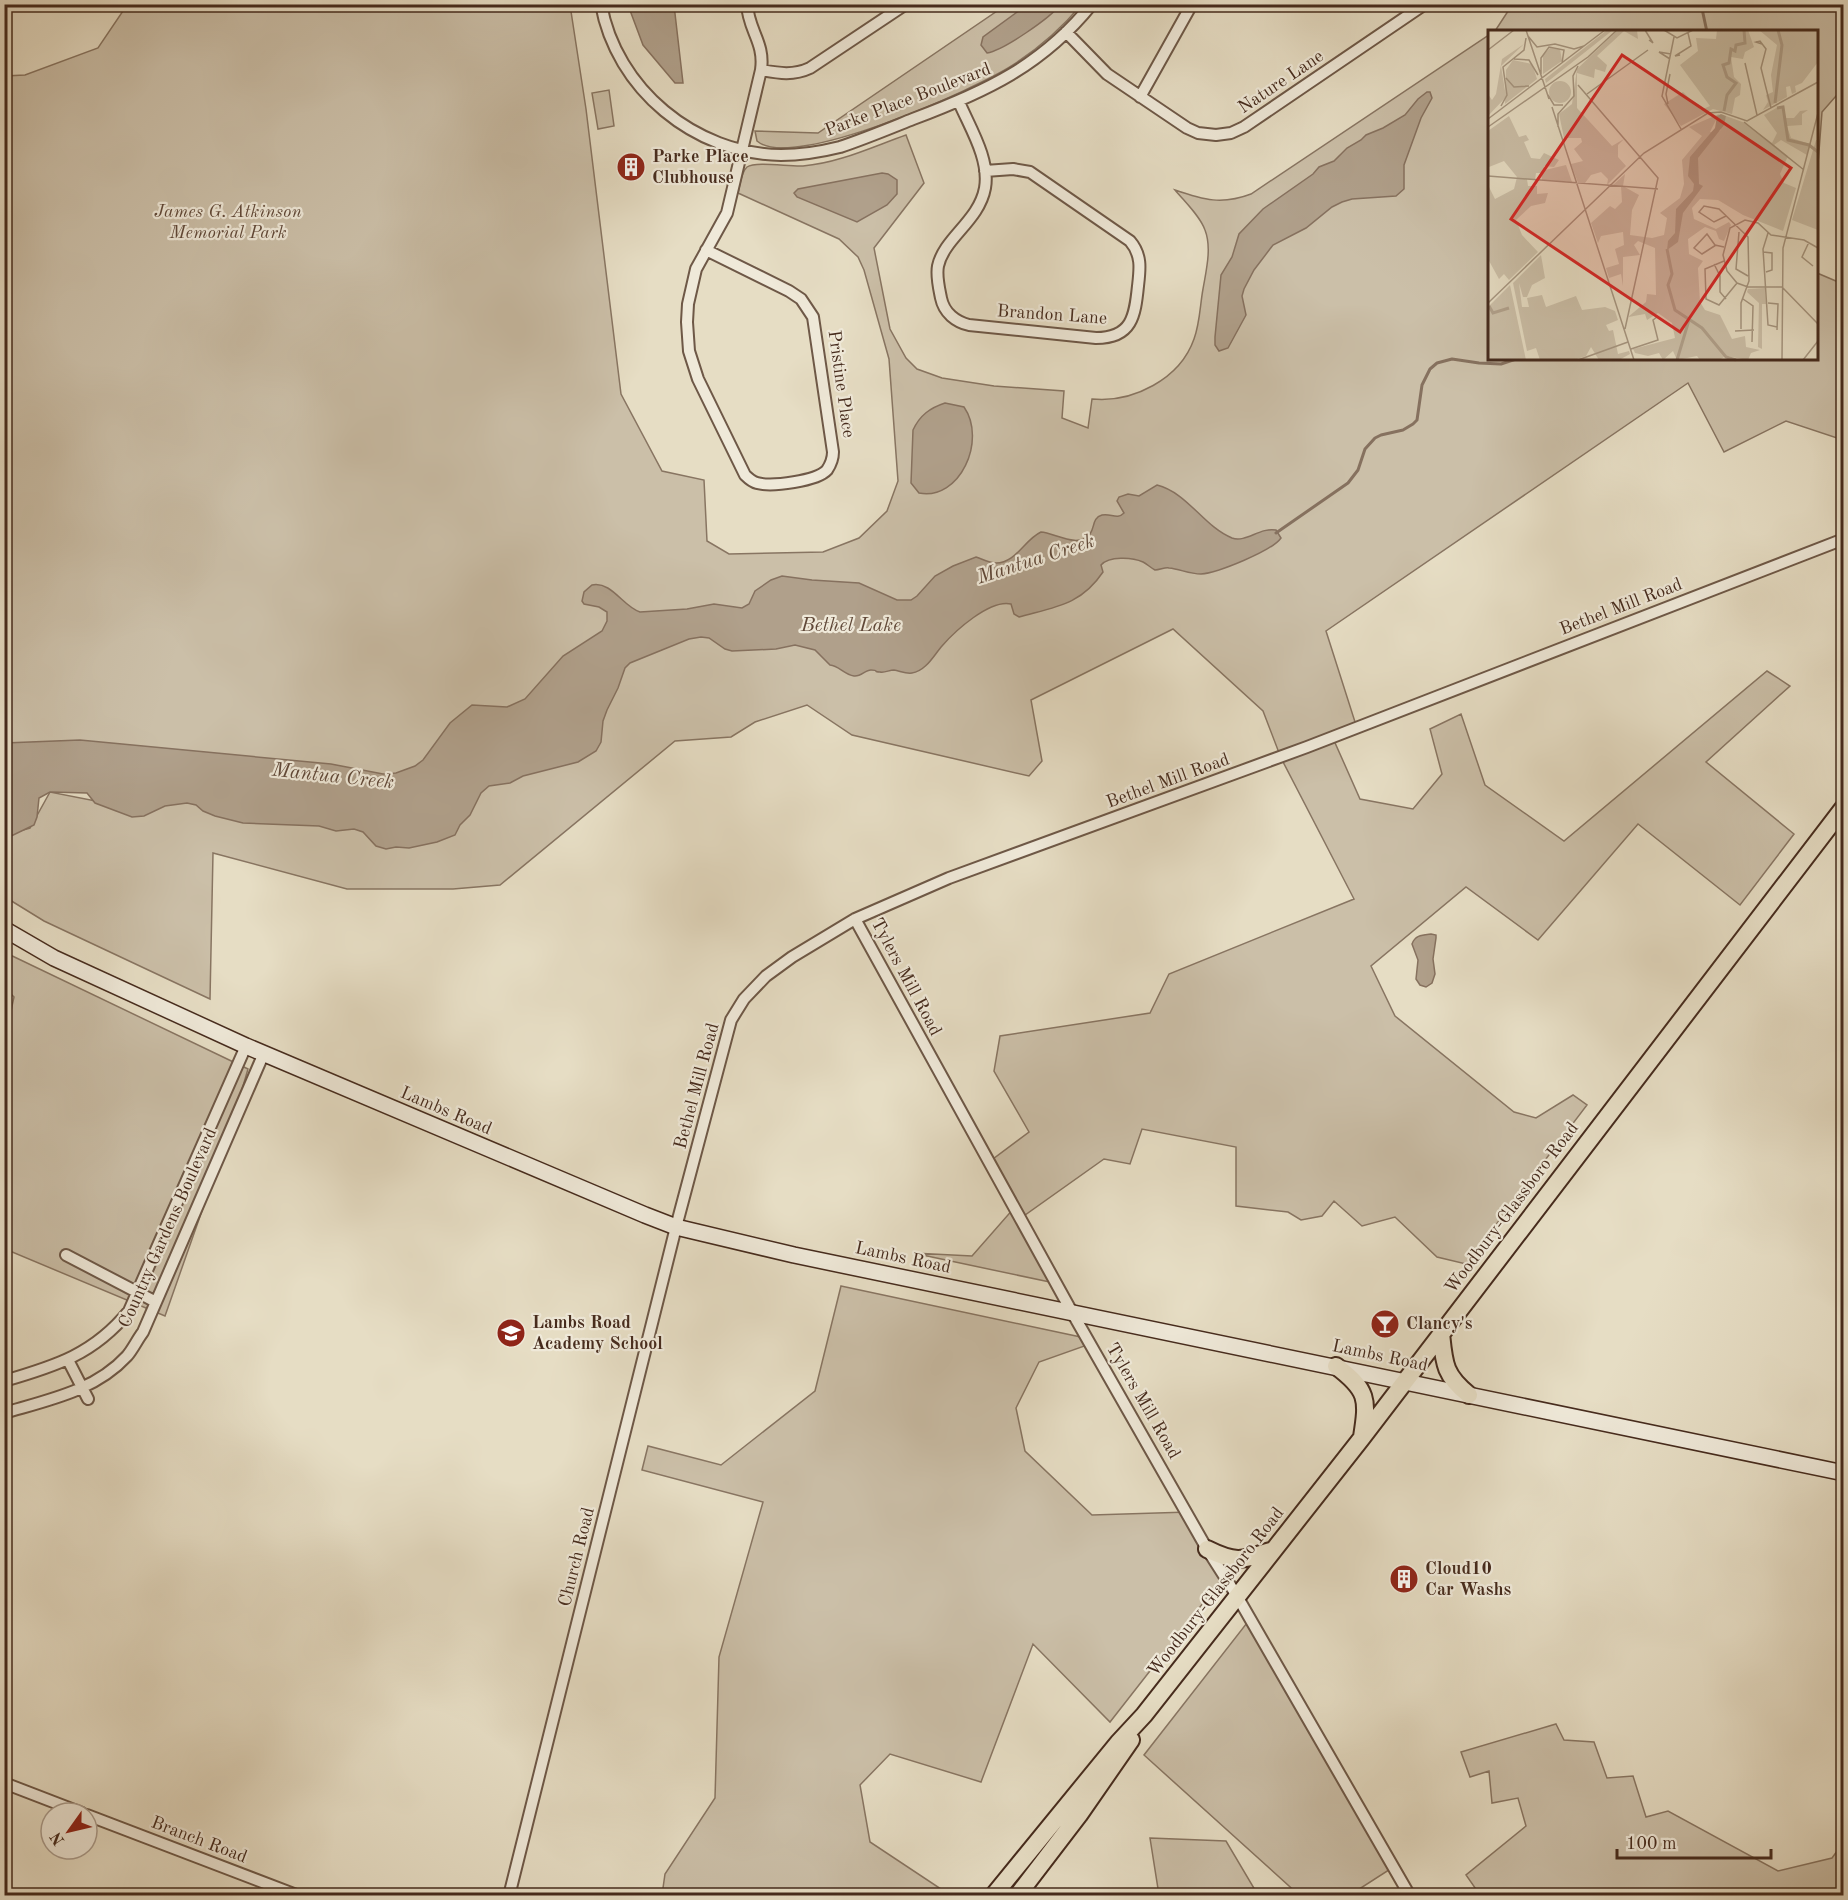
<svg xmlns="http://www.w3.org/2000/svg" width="1848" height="1900" font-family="'Old Standard TT',serif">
<rect width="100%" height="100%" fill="#e6ddc4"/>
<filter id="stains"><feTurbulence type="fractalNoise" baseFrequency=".00333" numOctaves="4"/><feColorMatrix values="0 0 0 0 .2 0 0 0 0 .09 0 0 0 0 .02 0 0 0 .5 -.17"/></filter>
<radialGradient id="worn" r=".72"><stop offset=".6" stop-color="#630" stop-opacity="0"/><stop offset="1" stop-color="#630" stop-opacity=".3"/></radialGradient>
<!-- green -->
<path fill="#cbbfa8" stroke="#887562" stroke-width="1.5" d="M127,5H570L586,109L621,394L662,471L704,480L707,541L729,554L823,552L859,538L887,511L898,481L889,359L864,270L858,257L839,239L738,193C740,186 741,172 747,167C756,161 790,167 803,166C839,163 872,147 906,135L924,183L874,248L890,329L906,358L917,369L942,378L994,386L1064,391L1062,418L1088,428L1092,399C1133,403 1180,379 1194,339C1200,323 1200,305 1203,289C1206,271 1212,248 1205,230C1200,216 1185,202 1175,190C1204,200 1222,205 1251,194L1489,35L1490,358H1816L1817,273L1843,284V440L1786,421L1724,452L1688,383L1326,631L1356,725L1332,736L1360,799L1413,809L1442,774L1430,729L1461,714L1485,785L1564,841L1767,671L1790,686L1706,762L1794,834L1740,905L1638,824L1538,940L1466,887L1371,966L1395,1016L1514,1112L1536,1118L1573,1095L1587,1105L1466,1264L1437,1257L1395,1217L1362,1226L1334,1201L1322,1216L1301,1220L1288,1212L1236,1206V1147L1142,1129L1130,1164L1104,1159L1021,1218L1059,1284L913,1253L972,1256L1015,1207L989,1162L1029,1132L994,1071L1000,1036L1150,1013L1169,974L1354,899L1281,758L1263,711L1173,629L1031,700L1042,761L1029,776L852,735L807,705L755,722L731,737L675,741L500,885L453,889H347L213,853L210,999L44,921L5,897V835L30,828L50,792L152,812L5,746V76L25,75L98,48Z
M1006,5H1081C1062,28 1039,48 1013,65C976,89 792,172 757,141L755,131L818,133Z
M1512,5H1843V88L1822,112L1817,177L1816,32L1495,31Z
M609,90L614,126L598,129L592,93Z
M4,952L248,1069L229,1134L165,1316L5,1249L4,1043L14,997L5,988Z
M841,1286L1090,1339L1093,1343L1039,1362L1016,1408L1025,1451L1092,1515L1189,1512L1225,1575L1110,1722L1033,1644L981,1782L890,1754L860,1785L870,1842L944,1891L945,1895H662L665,1874L715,1798L719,1657L763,1502L642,1470L648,1446L721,1465L815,1391Z
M1250,1619L1392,1868L1350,1895H1299L1144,1755Z
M1556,1724L1564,1740L1594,1742L1607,1778L1633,1776L1646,1817L1668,1811L1778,1871L1832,1858L1843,1843V1895H1480L1466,1875L1526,1826L1518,1798L1492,1803L1489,1771L1470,1777L1461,1752Z
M1150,1838L1226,1841L1258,1895H1159Z"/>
<!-- water -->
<path fill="#b0a08b" stroke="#86715f" stroke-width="1.5" d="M1028,4L1060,5C1050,18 1004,50 987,53L981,45L983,37Z
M628,5H674L683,83H675L643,45Z
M1427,92H1430L1432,98L1421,118L1404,165V189L1396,196L1352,199L1342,202L1332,207L1306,228L1273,245L1254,270L1244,289L1242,296L1246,315L1228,348L1219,351L1215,345V337L1221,275L1232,257L1239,234L1263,209L1313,174L1319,167L1334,161L1347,148L1361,140L1366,135L1383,128L1405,115L1418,99Z
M882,173L888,174L897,180V194L887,205L857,222L797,197L794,193L798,189Z
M945,403L964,407C987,440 960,501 919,493L911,483L913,430C920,415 930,408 945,403Z
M1157,485C1188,493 1203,526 1232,538C1246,543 1260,527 1276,530L1281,538C1272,551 1217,573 1201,574C1189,574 1180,569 1169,568C1165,567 1160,570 1155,570C1151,568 1147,564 1143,562C1132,557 1109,556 1101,565L1103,572C1081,605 1055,607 1019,617L1014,614L1011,604C990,599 955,631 942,646C934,655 926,671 912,673C906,674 900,671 894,670C889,670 885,673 880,672C872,672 880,670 871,670C865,670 861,677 854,676C844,674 839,666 830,665L815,650L795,645L776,649L732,651L725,649L709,638L701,637L689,639L630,663L625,668L618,688L607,710L603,721L601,742L596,751L578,762L523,776L510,783L489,786L481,793L470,815L460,825L455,835L437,842L409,848L396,847L386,849L376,846L363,832L354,829L336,831L319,826L243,823L215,816L203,811L196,805L187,803L165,806L144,816L132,817L95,803L87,793L50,792L39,798L37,817L34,825L5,839V743L80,740L331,764L383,774L396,773L415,766L423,760L450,723L472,705L507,707L525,699L563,656L602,631L607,621V612L599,607L584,604L582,601L584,592L592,585C612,581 623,607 640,612L687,609L714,604L742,608L749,604L755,591L771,580L782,576L812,580L859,583L897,600H911L917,596L935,576L953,566L976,557C982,559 989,563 996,563C1016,563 1024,540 1041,532C1055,533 1078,549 1090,534C1095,527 1092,518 1102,515C1111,513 1117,520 1124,513L1117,501L1119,497L1128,494L1139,496Z
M1431,934L1436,935V938L1433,959L1435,974L1432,983L1426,987L1420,985L1416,979L1418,960L1412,944C1415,935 1422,935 1431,934Z"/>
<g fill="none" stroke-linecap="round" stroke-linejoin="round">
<!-- stream -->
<path stroke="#86715f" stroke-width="3" d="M1701,4L1707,32
M1276,533L1348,483L1358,470L1365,449L1375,438L1381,435L1403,430L1413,424L1417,420L1422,385L1430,369L1437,363L1452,359L1479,363L1501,364L1519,358"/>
<!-- minor casing -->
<g stroke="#6e5847" stroke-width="14">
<path id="minor" d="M601,4C616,89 695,154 781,155C801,155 820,152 840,147C864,139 888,129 913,119C985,92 1042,66 1092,4
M1066,32L1107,74L1187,128L1198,133L1216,135L1231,133L1244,127L1425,4
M761,70C778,73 793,76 810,68L906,4
M1140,97L1192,4
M959,102C970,128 990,159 985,188C979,221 944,238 938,266C936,276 939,288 941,298C944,313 956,322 969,325L1096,338C1132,338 1135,316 1138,286C1140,269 1142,255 1130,241L1030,172L1013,169L985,171
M706,250L789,291L801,299L813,317L833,452C833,458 831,464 827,470C817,481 772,487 757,483C753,482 749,479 745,475L698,379L689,351L687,322L688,304L696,269L727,213L761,70C765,42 748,30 747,4
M855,919L1073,1314L1207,1549L1237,1596L1410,1896
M66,1255L156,1302
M68,1360L88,1399
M4,1381C56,1366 94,1354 129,1311L246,1046
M4,1413C48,1400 95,1391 127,1356C133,1349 137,1340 143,1332L264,1053
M4,1783L82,1813
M87,1815L299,1896
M509,1896L676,1227L731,1020L744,999L766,976L792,957L855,919L949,878L1307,747L1844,539"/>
</g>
<!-- secondary casing -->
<g stroke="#462b1d" stroke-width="18">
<path id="secondary" d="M4,929L54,958L246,1046L645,1215L676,1227L794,1255L1844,1473"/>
</g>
<!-- primary casing -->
<g stroke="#462b1d" stroke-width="20">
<path id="primary" d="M1441,1333C1444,1363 1444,1375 1469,1395
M1336,1366C1368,1390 1368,1399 1362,1437
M1207,1549C1237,1564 1243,1560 1273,1550
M993,1896L1118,1743L1144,1715L1361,1439L1844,807
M1017,1896L1079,1815L1131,1740"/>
</g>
<!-- minor -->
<use href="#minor" stroke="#efe9d9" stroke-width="10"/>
<!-- secondary -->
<use href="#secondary" stroke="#efe9d9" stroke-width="15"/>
<!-- primary -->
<use href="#primary" stroke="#e6ddc4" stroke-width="16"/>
</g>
<!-- icons -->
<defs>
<g id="building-disc" transform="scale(1.5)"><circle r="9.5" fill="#8f2418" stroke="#efe9d9"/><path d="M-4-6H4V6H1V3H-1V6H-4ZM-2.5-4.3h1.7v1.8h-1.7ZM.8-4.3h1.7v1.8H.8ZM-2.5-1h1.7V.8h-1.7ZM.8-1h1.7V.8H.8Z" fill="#fff"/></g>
<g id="bar-disc" transform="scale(1.5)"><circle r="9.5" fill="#8f2418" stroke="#efe9d9"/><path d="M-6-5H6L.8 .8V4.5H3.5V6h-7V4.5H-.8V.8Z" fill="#fff"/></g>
<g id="school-disc" transform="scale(1.5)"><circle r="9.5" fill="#8f2418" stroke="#efe9d9"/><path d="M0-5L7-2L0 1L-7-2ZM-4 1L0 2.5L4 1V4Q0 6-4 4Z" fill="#fff"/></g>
</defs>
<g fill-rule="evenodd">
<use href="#building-disc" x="631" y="167"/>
<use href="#bar-disc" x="1385" y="1324"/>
<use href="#school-disc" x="511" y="1333"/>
<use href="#building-disc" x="1404" y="1579"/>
</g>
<g text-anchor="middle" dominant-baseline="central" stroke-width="4.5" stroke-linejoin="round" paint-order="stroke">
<!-- street labels -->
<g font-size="18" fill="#462b1d" stroke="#efe9d9">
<text transform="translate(1281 82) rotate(-34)">Nature Lane</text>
<text transform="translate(908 100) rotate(-21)">Parke Place Boulevard</text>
<text transform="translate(1052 315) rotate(4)">Brandon Lane</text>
<text transform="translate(841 384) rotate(82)">Pristine Place</text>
<text transform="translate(1621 607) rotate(-21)">Bethel Mill Road</text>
<text transform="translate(1168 781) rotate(-20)">Bethel Mill Road</text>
<text transform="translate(906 977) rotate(62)">Tylers Mill Road</text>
<text transform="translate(697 1086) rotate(-75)">Bethel Mill Road</text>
<text transform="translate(446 1111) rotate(23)">Lambs Road</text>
<text transform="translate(1512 1208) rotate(-53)">Woodbury-Glassboro Road</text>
<text transform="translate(168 1228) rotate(-66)">Country Gardens Boulevard</text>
<text transform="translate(903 1258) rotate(12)">Lambs Road</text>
<text transform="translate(1380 1356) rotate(12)">Lambs Road</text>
<text transform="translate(1143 1401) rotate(60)">Tylers Mill Road</text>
<text transform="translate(577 1557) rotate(-76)">Church Road</text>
<text transform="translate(1216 1592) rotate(-52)">Woodbury-Glassboro Road</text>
<text transform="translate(199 1840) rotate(21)">Branch Road</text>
</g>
<!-- poi labels -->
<g font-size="18" font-weight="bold" fill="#462b1d" stroke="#efe9d9" text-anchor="start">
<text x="652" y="157">Parke Place<tspan x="652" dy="21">Clubhouse</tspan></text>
<text x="532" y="1323">Lambs Road<tspan x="532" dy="21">Academy School</tspan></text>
<text x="1406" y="1324">Clancy's</text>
<text x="1425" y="1569">Cloud10<tspan x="1425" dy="21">Car Washs</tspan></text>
</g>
<!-- park labels -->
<g font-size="18" font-style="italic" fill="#614939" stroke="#efe9d9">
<text x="228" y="212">James G. Atkinson<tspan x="228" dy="21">Memorial Park</tspan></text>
</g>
<!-- water labels -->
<g font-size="20" font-style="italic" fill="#604838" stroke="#efe9d9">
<text transform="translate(1036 560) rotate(-18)">Mantua Creek</text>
<text x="851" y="626">Bethel Lake</text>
<text transform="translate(333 777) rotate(6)">Mantua Creek</text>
</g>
</g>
<!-- overview -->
<g transform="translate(1488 30)">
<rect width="330" height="330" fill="#e6ddc4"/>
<path d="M119,0H125L58,53L57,49ZM130,0H149L150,9L136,1L109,26L119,35L117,42L107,39L106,48L89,43V78L124,116L136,109L130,115V127L138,136L119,155L120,149L113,142L103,145L97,153H90L83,134L95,131L86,119L94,112L93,108H76L71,84L84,74L89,39ZM229,0H260L266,17L257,22L255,29L243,27L246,47L253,54L252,65L247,68L244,84L225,79L193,96L176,74L195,62L213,80L222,76L192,35L210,21L208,8L228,9ZM271,0H330V32L314,53L307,56L308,62L304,64L302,56L298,57L299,67L275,80L280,72L278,65L285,62L283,45L289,15ZM36,14L13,36L18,67L0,86V64L4,70L8,64L14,29ZM62,18L72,19L74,31L55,44V25ZM25,30L44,34L49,49L17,74L18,40ZM61 62a11 11 0 1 1 22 0a11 11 0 1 1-22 0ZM290,77L295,79L297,88H306L312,81L320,80L314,84V95L299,96L303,108L322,114L319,125L293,110L286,115L300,126L292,144L296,153L308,158L295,201L255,185L230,170L212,169L204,178L206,189L228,199L241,192L243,195L236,211L231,209L228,201L217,197L200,209L201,224L215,231L210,238L212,272L217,280L232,285L244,309L257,306L258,317L272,320L263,323L260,330L238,326L231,330H212L209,326L189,330L185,321L175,330L171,323L160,326L147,323L145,319L187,308L184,293L170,283L159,290L157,284L140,287L158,272L159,264L168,265L167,218L150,211L146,215L152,225L135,227V256L133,244L121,248L118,238L131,234L127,219L136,215L135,202L113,206L110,213L103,193L122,176L127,179L134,172L133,156L125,155L137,144L135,156L151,165L144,180L142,205L164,208L176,205L179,188L172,183L192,168L196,154L194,130L214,106L201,97L231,84L222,102L232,101L238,86L257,93L284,113L289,103L276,85ZM21,86L31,107L38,105L41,110L36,112L43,128L52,129L56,123L71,130L66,137L56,136L57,140L78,135L84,152L54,150L53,143H48L47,150L39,149L40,156H49V164L60,163L57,173L43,176L28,190L34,205L50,222L21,250L16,244L11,249L0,229V155L7,169L26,159L29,147L16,131L1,137L0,101ZM328,110H330V200L304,190ZM53,225L57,248L44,255L39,267H35L31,253L34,277H41L39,268L54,265L58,277L88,266L94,280L117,277L127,281L130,290L118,295L121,301L125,300L130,324L141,321L142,324L131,330H111L103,317L98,326L86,330H52L48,318L39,321L25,253ZM22,255L38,330H0V277ZM277,258L278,274H274V319L270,317L271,273L259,262L260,259Z" fill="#cbbfa8"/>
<path d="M233,84L238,86L236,95L210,128L211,154L215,156L195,183L190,212L179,220L180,211L187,203L188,179L205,161L206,154L200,146L202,127L227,98L229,86Z" fill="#b0a08b"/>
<path fill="none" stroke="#b0a08b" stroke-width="3" d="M287,73L294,15L290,0M289,78L295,77L300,110L321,115L330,122M236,81L239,65L248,53L239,47L235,35L241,33L243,19L247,21L248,15L257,13L256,0M179,219L184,244L180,255L187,280L214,298L238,327L248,330M1,276L5,283L21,278M189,330L201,290"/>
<path fill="none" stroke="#a69681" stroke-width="1.5" d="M38,0L61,69M157,0L165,13L161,10M176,0L189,8L205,0M40,6L49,17L67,14L86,19L96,16M186,7L174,66L193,99M274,14L268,12L272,11L278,19L273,38L283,78M0,20L26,0M192,25L187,26L203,16L200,3M26,29L41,30L50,45M182,29L171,22L183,24M257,33L269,85M53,44V28L61,17L76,20L74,33M18,48L26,57L41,56M90,55L170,148L137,299M99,64L160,20M60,65L66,75H75M180,74L178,64L182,44M13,76L19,65L15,37L36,20L38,8M64,77L146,330M0,89L117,0M256,92L316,140M0,97L100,27L129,0M70,97V84L86,66L85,46L90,36M0,146L170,159M238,186L226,192L211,182L216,176L231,179L260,207L261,251L253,273V299M251,202L248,239L260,246M280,203L275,219L280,295L289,297M321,212L314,227L325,236M228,215L214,224L206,218L219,204L227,215L236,217M330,218L316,210L283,205L270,193L257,190L242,198L235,225L239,241L249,253L260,257H294L330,294M275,222L284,223V240L278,242M236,231L217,239L218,269L231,275L249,253M226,234L232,246V262L238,269M255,269L265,276L264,312M0,273L156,123L220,83L233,82L259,91L330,52M280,273L290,274L289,300M247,301L266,300M143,319L170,310L165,290L169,287M90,330L140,312M294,330L295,218L330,83M315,330L330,311"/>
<path fill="#d62828" fill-opacity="0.15" stroke="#d62828" stroke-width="3" d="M134,25L303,138L192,302L23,189Z"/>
<rect width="330" height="330" fill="none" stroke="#462b1d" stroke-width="3"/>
</g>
<!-- margin -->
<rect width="1848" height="1900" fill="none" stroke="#e6ddc4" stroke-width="24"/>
<rect x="6" y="6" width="1836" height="1888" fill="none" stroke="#462b1d" stroke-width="3"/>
<rect x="12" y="12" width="1824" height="1876" fill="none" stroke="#462b1d" stroke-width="1.5"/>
<!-- north arrow -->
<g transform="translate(69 1831) rotate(236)"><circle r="28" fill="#efe9d9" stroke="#ab9d8e" stroke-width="1.5"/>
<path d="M0-4.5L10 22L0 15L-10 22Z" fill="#8f2418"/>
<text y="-9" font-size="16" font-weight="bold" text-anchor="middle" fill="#462b1d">N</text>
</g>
<!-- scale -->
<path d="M1617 1849v9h154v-9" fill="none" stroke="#462b1d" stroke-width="3"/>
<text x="1626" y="1849" font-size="18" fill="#462b1d" stroke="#efe9d9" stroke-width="4.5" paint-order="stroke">100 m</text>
<rect width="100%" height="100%" filter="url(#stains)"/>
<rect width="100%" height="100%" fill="url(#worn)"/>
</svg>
